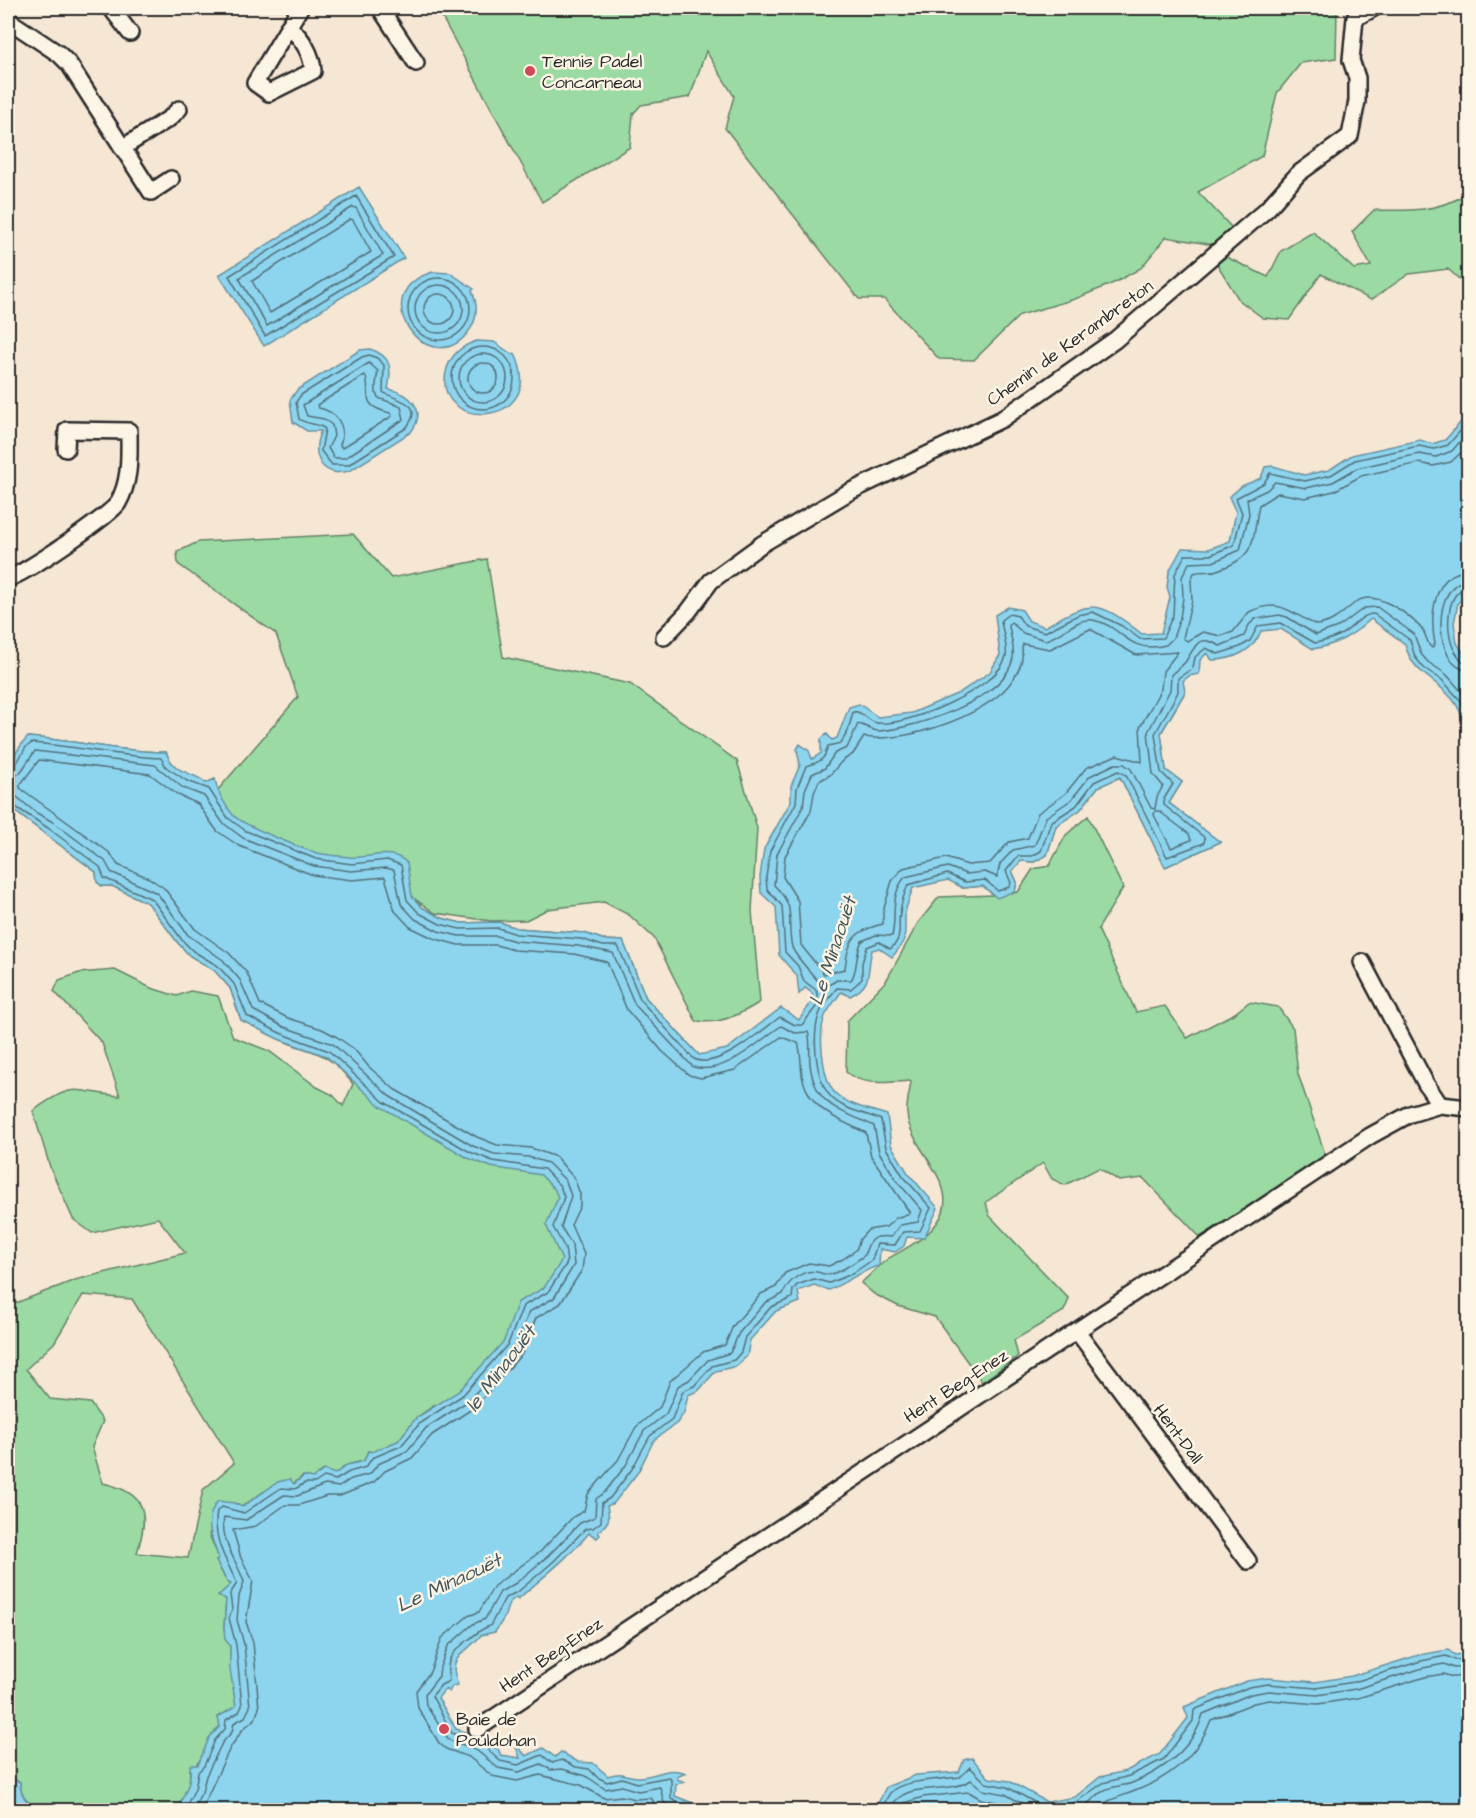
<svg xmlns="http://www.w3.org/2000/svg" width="1476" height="1818" font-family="'Architects Daughter',sans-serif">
<rect width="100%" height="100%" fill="#f6e6d4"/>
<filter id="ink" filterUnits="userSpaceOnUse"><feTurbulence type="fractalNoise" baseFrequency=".0167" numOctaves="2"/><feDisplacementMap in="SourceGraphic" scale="12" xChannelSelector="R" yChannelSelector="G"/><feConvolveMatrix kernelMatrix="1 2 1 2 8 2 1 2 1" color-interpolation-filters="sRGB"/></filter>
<g filter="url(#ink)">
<!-- green -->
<path fill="#9bdaa3" stroke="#638267" stroke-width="1.5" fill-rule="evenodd" d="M437,8H1243L1247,12L1277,13L1283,8H1337L1336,58L1301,63L1277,93L1262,156L1198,192L1233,229L1214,245L1166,237L1141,268L1116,282L1075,299L1020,315L974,360L939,359L884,299H859L725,128L734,96L706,51L690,97L641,105L633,114L630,147L542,202Z
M1468,193V287L1448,269L1409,274L1371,300L1321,274L1289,320L1263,318L1239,300L1217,264L1226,257L1268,277L1281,251L1313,232L1354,269L1371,266L1352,232L1374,210C1408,211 1439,212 1468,193Z
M353,534L391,578L487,559L503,657L630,684L737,761L757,828L752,911L760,1002C741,1014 720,1025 696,1021L654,938L629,915L604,902L548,909L526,920L491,921L435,913L415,899L423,908L442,918L461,923L499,922L517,928L584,933L605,940L623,941L646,998L699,1055L660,1225L367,1492L436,1404L416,1418L398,1441L372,1452L368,1451L364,1461L347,1465L335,1474L322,1471L313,1478L303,1476L293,1484L265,1491L241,1507L234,1503L209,1534L219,1558L216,1561L226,1580L231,1585L218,1596L226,1599L224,1628L230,1646L231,1669L236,1707L218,1717L220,1726C206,1738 206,1760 190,1770L189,1787L177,1810H43C29,1806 20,1797 20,1782L8,1777V1306L75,1280L185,1253L158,1218L92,1233L73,1219L50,1167L33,1111C76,1080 73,1092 120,1096L102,1043L54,991L59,980L79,973L115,970L151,988L177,996L190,991L218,996L233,1037L269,1051L317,1087L333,1095L343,1106L353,1084C324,1047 316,1056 279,1039C266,1033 254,1026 241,1020L230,988L214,970L190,956L178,943L148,903L112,886H102L97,882L96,872L8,806V768L28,737C75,740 119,752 166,752C175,776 191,770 206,783L215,779L217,791L298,697L276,634L178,564L177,552L198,542ZM83,1295L132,1299L234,1463L203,1490L188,1558L137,1553C149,1514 148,1493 103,1483L92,1447L103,1421L90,1403L50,1399L26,1369L54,1343Z
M1185,692L1161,733L1166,770L1182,782L1169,803L1220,842L1165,867L1120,777L1098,787L1080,810L1056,826L1047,855L1034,862L1021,861L1012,871L1017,882L1015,891L1012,893L1018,892L1033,869L1049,866L1066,835L1088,816L1123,888L1098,929L1136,1012L1165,1006L1187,1038L1235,1013L1249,1002L1278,1007L1293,1028L1298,1074L1326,1157L1200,1237L1143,1178L1119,1181L1099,1168L1065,1185L1052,1179L1043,1163L986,1202L989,1215L1069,1299L1064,1311L1014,1340L1018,1356L982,1382L935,1317L898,1306L874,1294L861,1283C870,1275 879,1265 889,1258C906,1248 924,1240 937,1223C965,1186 910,1151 907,1114C906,1104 910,1091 911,1081C889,1082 863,1087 846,1072L847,1021L886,981L918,923L939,897L993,895L983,886L963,888Z"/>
<!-- water -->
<path fill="#8dd5ee" stroke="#6691a0" stroke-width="1.5" d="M359,187L404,258L264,346L219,275Z
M433,272L450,273L474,289L472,291C478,304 478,319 469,331C430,385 361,292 433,272Z
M477,341L494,342L513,355L515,354C550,428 428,434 447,368C452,354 463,345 477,341Z
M370,349C392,356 392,369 388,389C410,393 428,410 411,432L351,470C323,481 309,455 321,431H307L293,422L290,400L297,390L360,350Z
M1468,414V592L1458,603L1454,623L1457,643L1468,660V736C1465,726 1462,713 1456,704C1439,678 1413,677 1405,644L1371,619C1353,635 1337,645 1313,649L1281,629L1261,631C1254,651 1233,660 1212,660L1207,653L1200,660L1199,674L1189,676L1183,681L1185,692L1161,733L1166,770L1182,782L1169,803L1220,842L1165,867L1120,777L1098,787L1080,810L1056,826L1047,855L1034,862L1021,861L1012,871L1017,882L1015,891L997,898L983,886L963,888L948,880L913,888C910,897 905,907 905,917C905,938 907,940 892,957L879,948L872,950C866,972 874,985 850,996L841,992C836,1000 829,1008 825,1016C818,1033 822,1079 835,1093C847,1105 871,1110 887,1115L891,1145L908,1173L938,1208L924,1238L907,1237L904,1246L895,1252L880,1249L879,1266C869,1267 841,1285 829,1290L814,1285L798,1291L800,1302L776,1311L750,1340L747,1356L737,1366L716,1371L698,1391L688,1395L684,1413L677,1423L654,1440L638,1472L614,1503L607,1506C611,1521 608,1523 598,1532L600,1535L597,1538L589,1533C568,1558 543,1577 518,1599L516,1597L509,1603L504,1618L495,1632L481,1635C465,1656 446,1654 458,1685L452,1686L449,1692L445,1689L438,1698L456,1729L485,1738L489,1745L498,1749L501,1755L520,1758L514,1742L526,1756L543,1748L555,1757L561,1752L578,1762L593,1763L608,1776C625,1771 622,1776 637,1777C653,1778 670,1765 686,1773L677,1777V1779L685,1782L676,1784L675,1796L700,1806L712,1805L720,1810H177C184,1793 192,1784 190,1765H198L209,1738L220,1726L218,1717L236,1706L230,1669V1646L225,1639L224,1628L226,1599L218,1596L231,1584L227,1582L216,1560L219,1558C211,1538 203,1519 218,1501L234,1503L242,1507L278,1482L290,1479L294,1484L304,1476L313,1478L324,1470L335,1474L347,1465L364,1461L368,1451L372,1452L398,1441L416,1418L459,1391L504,1341L518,1302L544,1288L562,1260L546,1225L558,1198L555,1190L541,1175L491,1167L468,1158L380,1106L326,1056L278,1039L241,1020L230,988L214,970L190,956L178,943L148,903L112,886H102L97,882L96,872L8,806C8,776 6,760 28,737C75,740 119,752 166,752C175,776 191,770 206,783L215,779C217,792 224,804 233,815C242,825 303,849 317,853C327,855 339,856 349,857C368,859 392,847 407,863L412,897L423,908L442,918L461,923L499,922L517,928L584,933L605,940L623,941L646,998L699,1055L727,1049L781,1008L799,1020L813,1000L812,993L805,988L799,994L797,976L779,955L776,907L761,893L760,877L764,849L791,801V786L800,765L797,749L800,744L809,751L812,759L821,753V739L827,734L832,740L837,738L849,707L859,704L878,717L912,713L959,693L990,672L1000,655L995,615L1008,607L1022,610L1029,621L1045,627C1092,599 1098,600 1142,634L1161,633L1170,597L1167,587L1169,572L1182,548L1209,549L1230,541L1236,512L1229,497L1242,486L1261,478L1265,467L1273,466L1304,475L1329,470L1352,455L1420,440L1432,444L1445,440Z
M1448,1650L1455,1655L1468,1653V1810H862L866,1804L878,1803L886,1787L916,1775L959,1772L964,1760L972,1758L989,1778L1009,1781L1047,1802L1075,1797L1100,1777L1126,1771L1160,1754L1188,1718L1184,1707L1247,1681L1268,1678L1315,1682L1352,1676L1419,1655Z
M8,1777L20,1782C20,1797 29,1806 43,1810H8Z"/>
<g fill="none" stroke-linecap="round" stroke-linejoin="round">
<!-- shore -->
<path stroke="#526f79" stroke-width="1.5" d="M356,196L394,257L265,336L229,276Z
M353,207L356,208L383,255L267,326L239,278Z
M350,219L353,220L371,252L270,313L252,281Z
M408 309a31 31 0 1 1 62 0a31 31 0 1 1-62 0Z
M415 309a24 24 0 1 1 48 0a24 24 0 1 1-48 0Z
M424 309a15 15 0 1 1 30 0a15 15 0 1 1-30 0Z
M452 378a31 31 0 1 1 62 0a31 31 0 1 1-62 0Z
M459 378a24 24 0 1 1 48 0a24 24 0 1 1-48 0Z
M369,355L377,358L384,365L383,392C393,400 428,401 406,428L348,465H332L321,451L325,429C319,423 307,425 299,419L296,402L301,395L362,357Z
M369,363L378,371C372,406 377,394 401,407L404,419L345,458H334L328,448L334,436L332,425L324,419L307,416L303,405Z
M468 378a15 15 0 1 1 30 0a15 15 0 1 1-30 0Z
M365,375C373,391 356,406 391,413L392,416L342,448L340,445C347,427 338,412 319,408L317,405Z
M1468,432L1452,451L1436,457L1419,454L1357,468L1333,482L1306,488L1275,482L1267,490L1247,499L1249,514L1240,550L1213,562L1189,563L1182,577L1183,598L1180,618L1173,638L1166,645C1127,655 1124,626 1093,620C1076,617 1061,637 1045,640L1023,633L1011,622L1009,625C1010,636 1015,648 1013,658C1005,700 916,728 879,731C871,731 865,725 858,724L847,748L835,753L825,768L812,774L805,790L803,807L777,854L774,885C799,910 785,918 792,947C794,956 818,980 824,988L837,980H851C858,972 855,953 862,941L876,935L892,936C897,917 889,896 905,877L948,867L966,874L985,872L997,877L1000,864L1013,850L1035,845L1046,817L1071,800L1090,776L1115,764H1124L1131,769L1151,808L1155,809L1157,797L1163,786L1153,774L1148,732L1170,690L1171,675C1175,670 1183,666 1186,661C1196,646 1197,633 1220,646L1244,636L1249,625L1255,619L1279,615L1287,617L1316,635L1340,626L1364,608L1377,607L1414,634L1421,654L1428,662L1446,674L1468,699
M1468,446L1451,462L1433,466L1419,463L1361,476L1334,491L1305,498L1278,493L1259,505C1252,540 1258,557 1217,570C1210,573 1201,570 1194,573L1191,580L1192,600L1183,638L1187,641L1203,632L1221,636L1233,632L1249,612C1281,597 1290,613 1316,625C1333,624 1343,612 1356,602C1375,588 1408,614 1421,628C1427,634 1426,644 1432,648L1435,644C1430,618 1432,572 1468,571
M1468,580C1430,583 1434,668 1468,670
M1468,588C1446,590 1446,629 1452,645C1454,651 1458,656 1462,661L1468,663
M1090,629L1136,655L1178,652L1163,671L1161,689L1140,727L1142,762L1117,755L1086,768L1065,794L1038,813L1028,838L1009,842L990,863L968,865L946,858L903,868L892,881L883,912V924C854,931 848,939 845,969L824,974L801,945L798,901L783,877L785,856L811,811L814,793L819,781L830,775L842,761L853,754L864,737C902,744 982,717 1008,686C1014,679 1022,666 1022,657C1023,652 1021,648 1023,644L1050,649Z
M8,770L14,768L26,747L32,743C75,746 117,756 161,758L166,767L187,781L209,789L228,818L246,831L316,859L352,864L387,860L401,865L407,900L419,913L440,924L460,929L498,928L516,934L581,939L603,946H618L641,1001L694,1059C718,1071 762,1030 780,1017L795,1025H802L819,1003L816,990L804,981L798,966L785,952L782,906L767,889L766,877L770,851L796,803L797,788L806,766C819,762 824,762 828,746L841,743L848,731L853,712C862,710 868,722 877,723C906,727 1000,688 1006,656C1008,646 1002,631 1001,620L1009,614L1018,616L1025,626L1045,632L1078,615L1093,612L1122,626L1140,639L1163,638L1173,615L1175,574L1185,555H1210L1234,545L1242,513L1236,498L1264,483L1270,473L1305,481L1331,475L1355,460L1419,446L1434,449L1448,445L1468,422
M8,778L20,773L35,751L155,765L183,788L204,796L223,823L243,838L314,866L351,871L386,868L394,870L401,904L415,919L438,931L459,936H497L515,941L578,946L613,953L635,1005L693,1067C725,1076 757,1042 781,1026L795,1033L808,1032C811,1040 809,1054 810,1064C815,1108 842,1110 874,1126L879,1152L897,1181L922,1210L918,1222L900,1225L891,1237C875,1235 868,1238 865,1255C855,1262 844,1271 831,1274C826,1276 823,1273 817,1272C803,1269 788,1281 783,1294L765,1303L739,1333L730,1353L708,1360L689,1380L678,1386L666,1414L644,1431L626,1465L605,1492L596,1499L595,1517L580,1523L548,1556L516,1583L500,1592L485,1619L473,1624L448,1646L440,1667L439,1676L425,1694L426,1705L449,1740L475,1749L498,1768L519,1772L541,1764L551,1770L562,1769L586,1776L605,1789L622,1786L638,1791L660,1787L664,1803L676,1810
M8,795L17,797L35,812L53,822L105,861L111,872L157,893L188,935L223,960L240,980L253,1010L284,1027L333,1044L389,1096L473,1146L494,1154L528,1157L548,1163L566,1181L571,1196L561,1227L572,1245L574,1265L554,1298L529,1312L516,1346L509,1356L468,1401L426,1428L407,1451L378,1464L370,1474L351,1479L339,1487L325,1485L297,1496L284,1495L246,1520L224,1517C220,1542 237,1560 244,1582L239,1596L237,1620L244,1644L250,1707L245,1717L234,1723L232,1732L222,1743L206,1776L202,1792L192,1810
M8,802L48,828L100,867L104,878L152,899L182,940L193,951L218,966L234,984L247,1016L280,1033L329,1051L384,1102L470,1152L493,1161L544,1169L560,1186L564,1197L553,1227L565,1248L567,1263L548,1292L523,1306L508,1344L463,1395L420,1423L401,1446L372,1458L366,1467L349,1472L336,1480L324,1477L315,1483H305L295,1489L281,1488L244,1513L222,1507L217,1511C212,1539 226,1560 237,1583L230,1594L232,1610L229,1618L236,1645L242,1706L239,1712L226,1720L225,1729L215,1740L204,1766L198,1772L195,1789L184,1810
M1155,811H1159L1189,834L1191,840L1171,848L1154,815Z
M201,1810L230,1748L243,1729L255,1719L259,1708L253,1642L246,1622L253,1581L241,1558L233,1530L256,1526L285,1505H299L327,1496H340L374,1482L385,1471L412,1458L432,1435L475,1407L522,1354L536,1318L560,1304L582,1270L584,1254L571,1225L580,1206V1194L574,1178L556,1157L531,1148L497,1145L477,1137L394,1089L369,1067L354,1049L337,1037L322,1029L288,1018L260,1004L247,973L229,953L195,929L164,888L149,878L118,865L110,853L20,788V785L39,760L150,774L178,795L198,804L217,831L239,846L313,875L352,880L385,877L395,911L410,927L433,938L458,945H496L514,950L574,954L607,962L627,1010L662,1051L689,1075L701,1078L735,1070L781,1037L798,1043C802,1054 800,1068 803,1080C812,1112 840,1120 866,1133L871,1156L910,1213L896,1218L886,1227L868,1230L860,1239L856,1250L843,1259L829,1266L809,1263L785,1273L776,1287L761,1294L733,1326L725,1345L703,1352L670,1381L660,1407L636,1427L618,1460L588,1494L584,1511L573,1517L541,1551L494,1586L479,1612L468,1616L442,1638L430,1672L416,1691L418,1708L439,1743L446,1749L469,1757L492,1776L517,1781L540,1775L581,1785L604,1798L621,1796L636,1799L651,1798L659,1810
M697,1810L671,1799V1780L669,1777L637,1783L622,1778L607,1782L597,1777L589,1769L576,1767L562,1760L552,1763L542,1755L518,1765L500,1761L480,1743L452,1733L432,1696L441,1685L449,1681C445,1660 451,1653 467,1641C476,1635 479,1629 490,1626L505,1598L519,1591L554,1561L585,1529L593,1528L601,1522L602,1503L610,1498L632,1469L650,1436L672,1419L683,1391L694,1386L712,1366L734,1360L741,1352L745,1337L771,1307L792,1298L793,1290L797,1285L814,1279L829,1283L852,1274L872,1260L877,1244L895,1245L903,1232L920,1231L931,1208L903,1176L886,1148L881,1120C866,1113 843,1110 831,1097C815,1080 812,1036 819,1015C822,1006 831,995 837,988L851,989L862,979V963L867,947L879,942L890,949C904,938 897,928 900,913C901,904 904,894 908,885L947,874L965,882L985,880L998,891L1009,887L1011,883L1006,871L1018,856H1032L1041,851L1051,822L1076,806L1094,782L1118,771L1126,775L1167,857L1204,843L1205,838L1164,805V799L1173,784L1161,772L1155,734L1178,692V678L1193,668L1195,657L1206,648L1218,654L1240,647L1250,641L1258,626L1280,623L1315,643C1325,641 1333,639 1342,634C1352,628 1363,613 1374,614L1410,640L1415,657L1424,668L1442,680L1461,701L1468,719
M869,1810L882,1808C885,1803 887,1796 891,1792C901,1780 945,1779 960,1777L970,1767L986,1783L1007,1787L1045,1808L1076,1802L1103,1783L1129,1776L1164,1759L1193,1721L1194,1710L1249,1687L1268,1684L1316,1688L1354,1682L1421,1661L1446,1656L1455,1660L1468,1659
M889,1810C906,1777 945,1797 971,1780L983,1790L1005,1794L1034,1810
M900,1810L904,1803L923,1797L969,1792L981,1799L1002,1803L1016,1810
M1074,1810C1087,1808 1094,1796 1105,1790C1113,1786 1124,1786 1132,1783C1163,1771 1194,1747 1203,1714L1251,1694L1269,1691L1317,1695L1356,1689L1423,1668L1444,1664L1454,1668L1468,1667
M1094,1810C1110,1798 1118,1798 1135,1791C1169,1778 1198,1755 1211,1720L1254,1703L1269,1700L1318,1704L1358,1698L1425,1677L1443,1674L1453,1677L1468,1676"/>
<!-- minor casing -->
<g stroke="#2b2b2b" stroke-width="20">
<path id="minor" d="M111,8L130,33
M380,8L416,63
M8,20L59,54L69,64L151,192L171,179
M288,27C302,37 312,54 313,71L269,93L255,83L300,8
M122,148L170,118L179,109
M8,578C22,576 111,515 118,503C131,480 129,456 129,431L67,430L66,449
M664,637L688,612L711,581L762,544L849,492L1002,419L1115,340L1267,209L1298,174L1350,136L1357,101V78L1351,60L1355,18L1374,8
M1362,962L1426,1084L1440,1105
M1077,1331L1248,1561
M477,1729L1370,1136L1410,1114L1440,1105L1468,1108"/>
</g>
<!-- minor -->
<use href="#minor" stroke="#fcf5e5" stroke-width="15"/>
</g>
</g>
<!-- markers -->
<g fill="#d1495b" stroke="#fcf5e5" stroke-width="2">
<circle cx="530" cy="71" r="6"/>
<circle cx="444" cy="1729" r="6"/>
</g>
<g text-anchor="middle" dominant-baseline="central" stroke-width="5" stroke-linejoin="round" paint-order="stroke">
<!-- poi labels -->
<g font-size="18" fill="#2b2b2b" stroke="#fcf5e5" text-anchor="start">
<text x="542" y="61">Tennis Padel<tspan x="542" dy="21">Concarneau</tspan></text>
<text x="456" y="1719">Baie de<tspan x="456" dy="21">Pouldohan</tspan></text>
</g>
<!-- street labels -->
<g font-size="18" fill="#2b2b2b" stroke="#fcf5e5">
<text transform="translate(1070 343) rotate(-36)">Chemin de Kerambreton</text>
<text transform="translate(956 1386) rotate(-33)">Hent Beg-Enez</text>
<text transform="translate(1178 1434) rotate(53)">Hent-Dall</text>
<text transform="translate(551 1655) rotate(-34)">Hent Beg-Enez</text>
</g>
<!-- water labels -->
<g font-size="20" font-style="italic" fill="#44565c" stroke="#fcf5e5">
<text transform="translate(833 951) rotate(-72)">Le Minaouët</text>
<text transform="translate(501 1369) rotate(-53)">le Minaouët</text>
<text transform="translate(449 1583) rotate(-25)">Le Minaouët</text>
</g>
</g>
<!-- margin -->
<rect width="1476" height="1818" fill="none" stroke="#fcf5e5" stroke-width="30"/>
<rect x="15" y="15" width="1446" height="1788" fill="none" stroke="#2b2b2b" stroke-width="2" filter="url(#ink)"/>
</svg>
